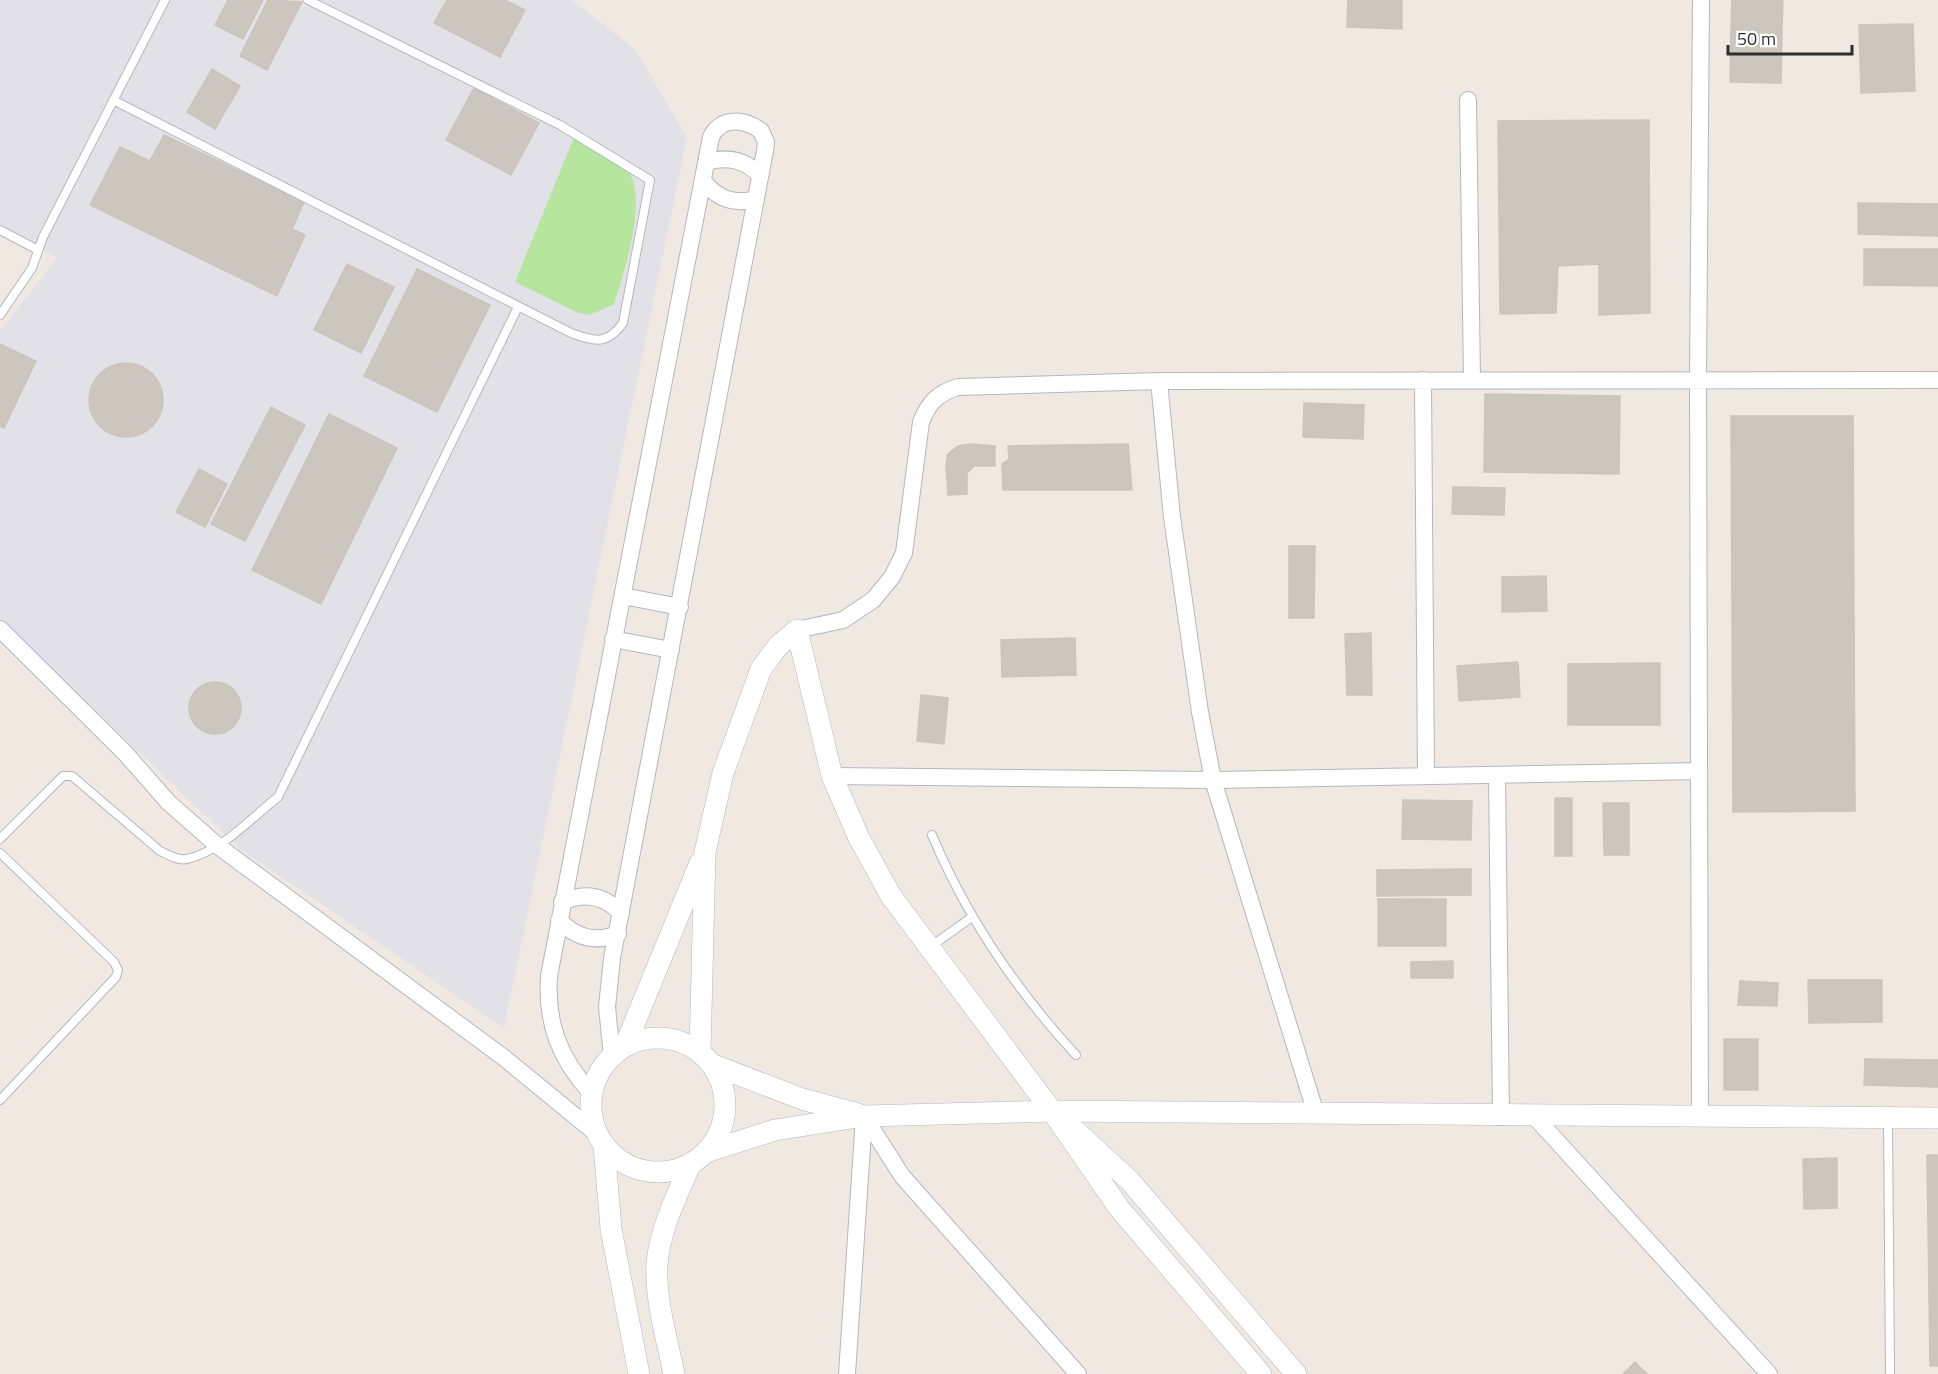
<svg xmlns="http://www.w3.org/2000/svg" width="1938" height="1374" font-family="'Titillium Web',sans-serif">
<rect width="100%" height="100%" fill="#efe9e1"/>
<!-- industrial -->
<path fill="#e3e1e8" d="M0,0H572L636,50L687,138L504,1028L240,849L0,619V331L57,258L0,227Z"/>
<!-- green -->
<path fill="#b6e59e" d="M575,135C590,145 609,153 623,164C652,188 624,275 614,304L590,315L576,312L515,282Z"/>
<!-- building -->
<path fill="#cbc7bf" stroke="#cbc5ba" stroke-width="1.5" d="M228,0H263L243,39L215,25Z
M268,0L302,2L267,70L240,56Z
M447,0H505L525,10L500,57L434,23Z
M1348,0H1402V29L1347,27Z
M1732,0H1783L1782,29L1731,28Z
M1913,24L1915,91L1861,93L1859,25Z
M1731,28L1782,29L1781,83L1730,82Z
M212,69L240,86L215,129L187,112Z
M474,88L539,123L511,175L446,140Z
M1649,120L1650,313L1599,315V264L1558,266L1556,313L1500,314L1498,121Z
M164,135L304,202L292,229L305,235L277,296L90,205L120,147L150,161Z
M1858,203L1938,204V236L1858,234Z
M1864,249H1938V286L1864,285Z
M347,264L394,287L361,353L314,330Z
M417,269L490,305L437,412L364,376Z
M0,344L36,361L4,428L0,426Z
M89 400a37 37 0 1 1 74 0a37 37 0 1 1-74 0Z
M1485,394L1620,396L1619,474L1484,472Z
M1304,403L1364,405L1363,439L1303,437Z
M271,407L305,425L245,541L211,524Z
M329,414L397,448L321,604L252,570Z
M1731,416H1853L1855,811L1733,812Z
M970,444L995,446V466H974L967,473V494L948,495L946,465L948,454L958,446Z
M1128,444L1132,490H1003L1002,464L1009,459L1008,446Z
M199,469L227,484L205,527L176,512Z
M1453,487L1505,488L1504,515L1452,514Z
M1289,546H1315L1314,618H1289Z
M1546,576L1547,611L1502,612V577Z
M1371,633L1372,695H1347L1345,634Z
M1075,638L1076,675L1002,677L1001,640Z
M1518,662L1520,697L1459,701L1457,666Z
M1660,663V725H1568V664Z
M189 708a26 26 0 1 1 52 0a26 26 0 1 1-52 0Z
M921,695L948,698L944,744L917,741Z
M1555,798H1572V856H1555Z
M1403,800L1472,801L1471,840L1402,839Z
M1603,803H1629V855H1604Z
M1471,869V895L1377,896V870Z
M1378,899H1446V946H1378Z
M1453,961V978H1411V962Z
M1808,980H1882V1022L1809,1023Z
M1740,981L1778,983L1777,1006L1738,1005Z
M1724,1039H1758V1090H1724Z
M1865,1059L1938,1060V1087L1864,1085Z
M1927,1155H1938V1366H1930Z
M1837,1158V1208L1804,1209L1803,1159Z
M1635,1362L1647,1374H1623Z"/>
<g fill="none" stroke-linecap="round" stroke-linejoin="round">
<!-- service casing -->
<g stroke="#b4b7c1" stroke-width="10">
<path id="service" d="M113,100L571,333C595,342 607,345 623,323L650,180L560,125L308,0
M0,230L38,250
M0,315L32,268L43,237L165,0
M932,835C967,918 1015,989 1076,1055
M0,839L63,776H72L160,851C169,855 178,861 187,859C222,851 251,818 278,797L518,307
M0,853L114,962L118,970L116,977L0,1100
M930,947L972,917
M1888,1119L1890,1374"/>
</g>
<!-- minor casing -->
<g stroke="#b4b7c1" stroke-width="18">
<path id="minor" d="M1468,100L1472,379
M707,162C728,156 745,160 760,175
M704,182C718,199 734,205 756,199
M1423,380L1426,776
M1159,381L1172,517L1200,712L1213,780L1316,1114
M623,596L680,607
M0,629L126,754L168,802L218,846L503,1057L597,1134
M797,630L843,620L873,600L892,577L904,553L921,422C929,402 938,393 958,387L1159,381L1938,380
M613,639L671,650
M1497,775L1501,1117
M832,776L1213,780L1699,771
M562,902C584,892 604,895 621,913
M559,920C576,938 595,943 618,934
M591,1093C559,1058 546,1023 549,976L711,137C721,116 745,119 761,131L766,142L765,151L612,958L607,1007L612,1056
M864,1116L902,1176L1078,1374
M1534,1116L1769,1374
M1700,1118L1698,379L1701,0
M847,1374L864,1116"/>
</g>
<!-- tertiary casing -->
<g stroke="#b4b7c1" stroke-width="22">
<path id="tertiary" d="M591 1105a67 67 0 1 1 134 0a67 67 0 1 1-134 0Z
M625,1046L700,863
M700,1053L705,852L723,773L761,669L778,646L797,630L832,776L859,838L891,896L1052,1111L1119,1208L1261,1374
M711,1064L802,1099L858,1114
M1067,1123L1130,1181L1296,1374
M604,1145L611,1229L639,1374
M706,1152L775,1130L864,1116L1052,1111L1938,1118
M674,1374C667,1339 655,1300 657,1264C660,1229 677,1195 691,1163"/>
</g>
<!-- service -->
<use href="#service" stroke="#fff" stroke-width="8"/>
<!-- minor -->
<use href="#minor" stroke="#fff" stroke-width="16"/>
<!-- tertiary -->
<use href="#tertiary" stroke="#fff" stroke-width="21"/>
</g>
<!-- scale -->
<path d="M1728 45v9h124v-9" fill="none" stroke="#2e2e2e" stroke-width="3"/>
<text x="1737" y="45" font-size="18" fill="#2e2e2e" stroke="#ffffff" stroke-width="4.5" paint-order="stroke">50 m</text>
</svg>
